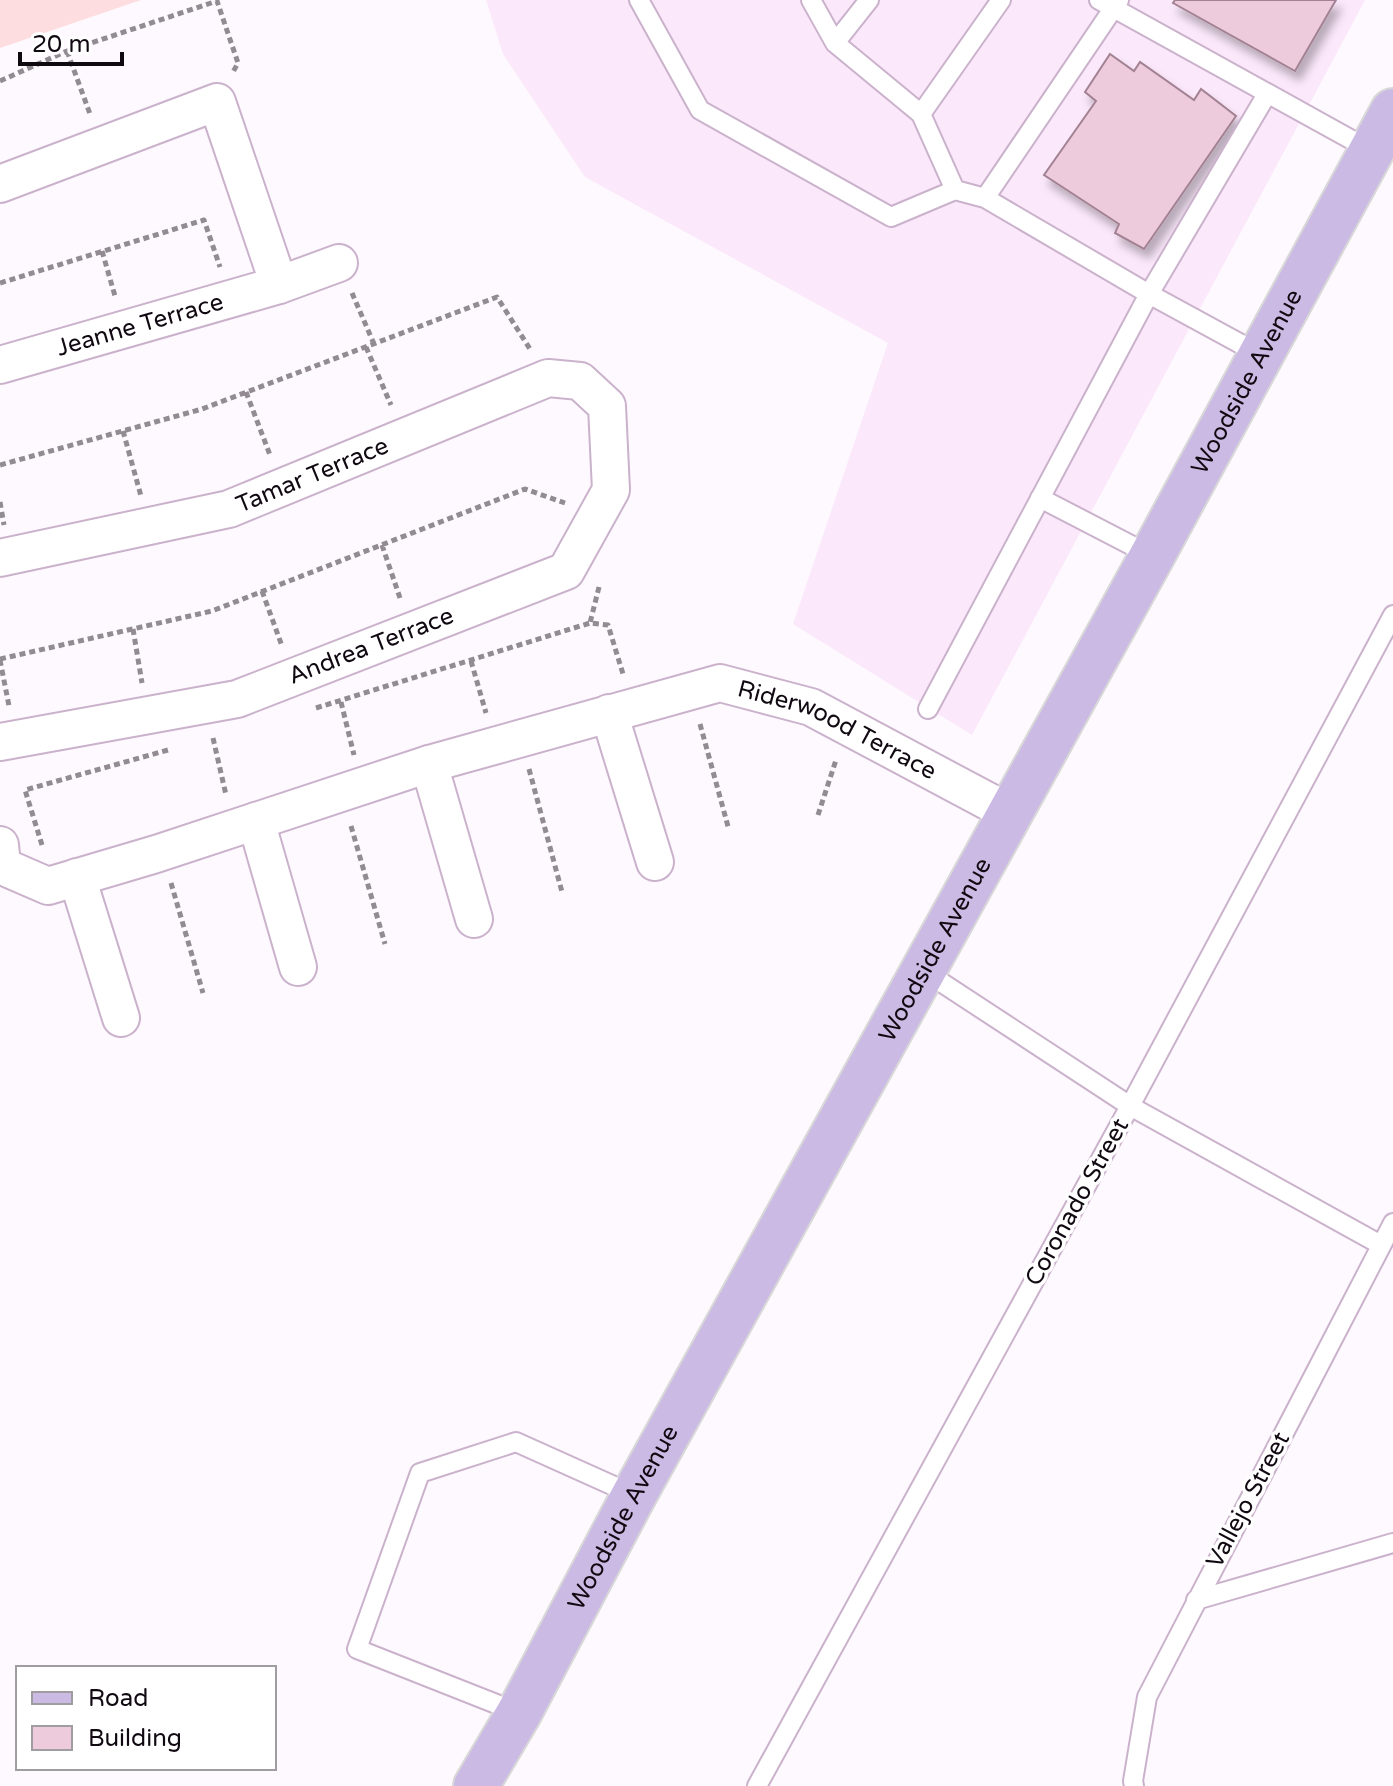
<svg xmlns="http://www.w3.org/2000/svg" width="1393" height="1786" font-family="'Varela Round',sans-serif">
<defs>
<filter id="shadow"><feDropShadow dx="5" dy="9" stdDeviation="4" flood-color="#0004"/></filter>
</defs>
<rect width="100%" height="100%" fill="#fef9fe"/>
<!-- built -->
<path fill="#fbe8fb" d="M486,0H1365L972,735L793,624L888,343L585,177L503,54Z"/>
<!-- green -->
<path fill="#fddde0" d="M0,0H141L0,48Z"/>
<!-- building -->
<path fill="#eecbdc" stroke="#a28292" stroke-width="2" filter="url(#shadow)" d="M1175,0H1336L1295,71L1173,3Z
M1110,54L1134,71L1140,62L1194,100L1201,89L1236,116L1144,249L1115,233L1119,224L1044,175L1096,101L1085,92Z"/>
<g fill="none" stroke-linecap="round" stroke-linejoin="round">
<!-- lane casing -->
<g stroke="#cbb2cc" stroke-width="22">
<path id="lane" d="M639,0L700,110L891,217L955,190L985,198L1149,294L1261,355
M811,0L835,43L921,114L955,190
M1099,0L1370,150
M835,43L869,0
M921,114L1001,0
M985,198L1119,0
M1040,498L1152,556
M928,709L1149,294L1267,94
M924,971L1130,1106L1381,1245
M1196,1600L1393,1543
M519,1713L357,1649L420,1473L516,1442L634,1495
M757,1786L1130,1106L1393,615
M1134,1786L1133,1781L1147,1697L1393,1223"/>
</g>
<!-- street casing -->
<g stroke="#cbb2cc" stroke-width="40">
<g id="street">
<path d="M0,184L217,102L279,285L0,365"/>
<path d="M279,285L339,263"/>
<path id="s1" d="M0,558L229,509L548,378L580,381L607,406L611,490L566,571L237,699L0,742"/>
<path d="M609,713L655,862"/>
<path d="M429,764L474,919"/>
<path d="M256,821L298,967"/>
<path id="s2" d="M0,845L2,866L48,886L156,854L429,764L720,683L811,707L1010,813"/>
<path d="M77,877L121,1018"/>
</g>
</g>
<!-- primary casing -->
<g stroke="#d9d8d9" stroke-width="48">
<g id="primary">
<path id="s3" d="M476,1786L519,1713L634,1495L1152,556L1393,111"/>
</g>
</g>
<!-- path -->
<path stroke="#928b92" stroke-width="5" stroke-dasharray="6 4" stroke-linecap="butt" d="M67,51L90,114
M0,81L67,51L217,1L238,63L233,72
M102,251L115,296
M0,283L204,220L220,267
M352,293L374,344
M366,347L391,405
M246,392L270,455
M123,431L141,496
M0,465L202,409L497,297L530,349
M0,502L4,525
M382,545L401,601
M599,587L590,623L608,625L623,674
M262,591L282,646
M133,629L142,683
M0,659L212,611L525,489L565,503
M0,660L9,706
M471,661L486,713
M341,702L354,755
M316,708L590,623
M700,724L729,830
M213,738L226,795
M529,769L562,892
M818,815L836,760
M351,826L385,944
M42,845L25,790L168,750
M171,883L203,993"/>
<!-- lane -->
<use href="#lane" stroke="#fff" stroke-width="18"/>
<!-- street -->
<use href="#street" stroke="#fff" stroke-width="36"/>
<!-- primary -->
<use href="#primary" stroke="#cbbae3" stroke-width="44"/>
</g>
<g text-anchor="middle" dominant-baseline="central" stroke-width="7" stroke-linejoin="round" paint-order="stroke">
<!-- street labels -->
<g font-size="24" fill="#110911" stroke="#fff">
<text transform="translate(140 325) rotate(-16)">Jeanne Terrace</text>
<text stroke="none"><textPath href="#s3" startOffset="1602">Woodside Avenue</textPath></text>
<text stroke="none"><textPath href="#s1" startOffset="324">Tamar Terrace</textPath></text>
<text transform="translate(371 646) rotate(-21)">Andrea Terrace</text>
<text stroke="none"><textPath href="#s2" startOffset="900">Riderwood Terrace</textPath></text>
<text stroke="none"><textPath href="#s3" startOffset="954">Woodside Avenue</textPath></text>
<text transform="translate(1077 1202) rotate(-61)">Coronado Street</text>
<text transform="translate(1248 1500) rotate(-62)">Vallejo Street</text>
<text stroke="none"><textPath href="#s3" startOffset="306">Woodside Avenue</textPath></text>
</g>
</g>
<!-- legend -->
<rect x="16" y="1666" width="260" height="104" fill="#ffffff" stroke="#a09da0" stroke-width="2"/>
<rect x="32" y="1692" width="40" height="12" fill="#cbbae3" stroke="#a09da0" stroke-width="2"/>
<text x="88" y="1706" font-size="24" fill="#110911">Road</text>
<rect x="32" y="1726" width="40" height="24" fill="#eecbdc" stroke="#a09da0" stroke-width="2"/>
<text x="88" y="1746" font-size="24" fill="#110911">Building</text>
<!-- scale -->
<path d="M20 52v12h102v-12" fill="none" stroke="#110911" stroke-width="4"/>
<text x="32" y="52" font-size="24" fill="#110911" stroke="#ffffff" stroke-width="6" paint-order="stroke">20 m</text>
</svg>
